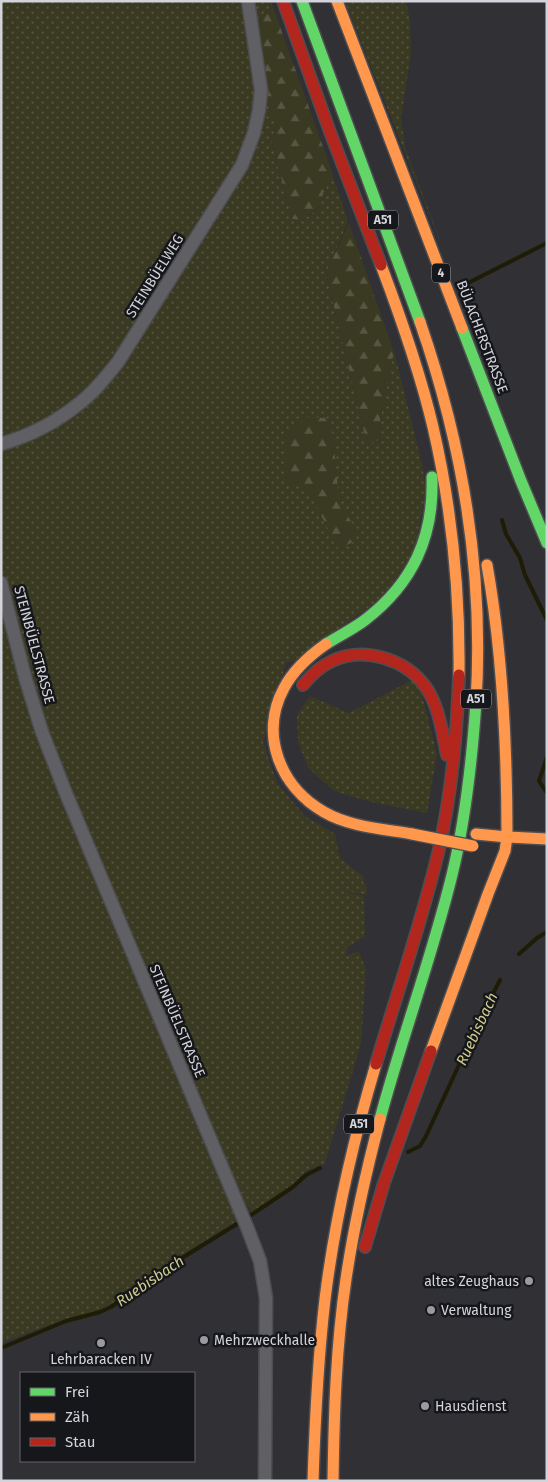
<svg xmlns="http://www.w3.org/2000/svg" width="548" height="1482" font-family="'Fira Sans',sans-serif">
<defs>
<pattern id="green-dots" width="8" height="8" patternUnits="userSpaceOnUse" patternTransform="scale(1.25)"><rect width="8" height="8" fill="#3a3a22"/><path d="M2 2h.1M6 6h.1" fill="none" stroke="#565642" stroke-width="1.8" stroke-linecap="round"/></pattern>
<pattern id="forest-firs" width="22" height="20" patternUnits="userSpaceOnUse" patternTransform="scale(1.25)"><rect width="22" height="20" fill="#3a3a22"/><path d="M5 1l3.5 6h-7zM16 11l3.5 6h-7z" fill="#565642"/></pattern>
</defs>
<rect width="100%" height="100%" fill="#303035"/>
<!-- green -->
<path fill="url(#green-dots)" d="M1,1H271L273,7L247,32L256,81L277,124L272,144L292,219L303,220L319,208L331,170L348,221L326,274L367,444L382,440L380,421L394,351L422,464L426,491L414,555L379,600L295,660L286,663L263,742L277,783L305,816L335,834L340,858L364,877L363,882L366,884L367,895L349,892L348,893L364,896L365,936L348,947L347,946L346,956L359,951L366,970L361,1044L325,1163L306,1171L293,1184L252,1213L248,1205L236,1221L182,1255L173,1263L100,1312L65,1319L1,1343Z
M345,1H406L410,21L411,53L401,119L405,147L449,264Z
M412,680L421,691L437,754L427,813L371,802L334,791L309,769L298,743L297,715L310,696L349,713Z"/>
<!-- forest -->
<path fill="url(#forest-firs)" d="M273,7L331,169L319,207L303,220L292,219L272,143L277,125L266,100L256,24Z
M349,223L394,352L380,420L382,439L367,444L326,273Z
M307,417L327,418L333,435L339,502L355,528L354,542L338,548L308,490L286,482L284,439Z"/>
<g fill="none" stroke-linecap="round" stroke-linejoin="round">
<!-- stream -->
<path stroke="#1f1c05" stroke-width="4" d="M466,284L547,243
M502,520L506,534L520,558L525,575L547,620
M547,757L539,781L547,793
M519,954L537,938L547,932
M408,1152L420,1146L426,1136L483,1013L500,980
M251,1215L293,1187L306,1175L320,1168
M1,1348L66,1321L100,1312L111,1307L132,1292L173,1266L182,1258L237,1224"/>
<!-- street casing -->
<g stroke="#4d4d52" stroke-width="15">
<path id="street" d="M1,444C29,436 58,421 81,402C95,391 106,377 118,362L242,165L254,133L259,110L261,90L248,1
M1,583L25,677L42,732L65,791L247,1227L260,1261L266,1298L265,1481"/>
</g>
<!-- fast casing -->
<g stroke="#4d4d52" stroke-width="14">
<path id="fast" d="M302,1L420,322
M462,328L521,481L547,543
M326,644C339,636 353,629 365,620C413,583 434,537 432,477
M380,1119C402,1037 432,957 452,875C466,818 472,760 476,702"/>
</g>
<!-- slow casing -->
<g stroke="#4d4d52" stroke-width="14">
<path id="slow" d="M337,1L462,328
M381,265C401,318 420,372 433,427C452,509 460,591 459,675
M420,322C462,443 484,573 476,702
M487,565C503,655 507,745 507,837L547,839
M326,644C309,656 294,669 284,688C259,734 280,787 324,812C350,827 383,829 412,834
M431,1051L488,894L505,851L507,837L476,834
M313,1481C315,1420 318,1359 325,1299C335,1219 353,1141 376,1064
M333,1481C334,1414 336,1346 346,1279C354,1225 366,1172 380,1119"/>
</g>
<!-- jam casing -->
<g stroke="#4d4d52" stroke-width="14">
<path id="jam" d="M283,1L330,132L381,265
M303,685C311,675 321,666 332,661C364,646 405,659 425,686C439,705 442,732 447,755
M376,1064C397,993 422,922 439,849C452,792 457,733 459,675
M365,1247L384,1183L431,1051"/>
</g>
<!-- street -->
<use href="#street" stroke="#606064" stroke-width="12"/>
<!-- fast -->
<use href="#fast" stroke="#63d668" stroke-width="11"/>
<!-- slow -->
<use href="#slow" stroke="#ff974d" stroke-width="11"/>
<!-- jam -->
<use href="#jam" stroke="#b3261e" stroke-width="11"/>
<!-- slow-bridge casing -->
<g stroke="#4d4d52" stroke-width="14" stroke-linecap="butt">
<path id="slow-bridge" d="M412,834L473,846"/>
</g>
<!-- slow-bridge -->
<use href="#slow-bridge" stroke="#ff974d" stroke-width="11"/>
</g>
<!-- markers -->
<g fill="#9a9ba1" stroke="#16171b" stroke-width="2">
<circle cx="529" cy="1281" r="5"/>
<circle cx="431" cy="1310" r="5"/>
<circle cx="204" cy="1340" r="5"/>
<circle cx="101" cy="1343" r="5"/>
<circle cx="425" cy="1406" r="5"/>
</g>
<g text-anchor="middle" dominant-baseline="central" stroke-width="5" stroke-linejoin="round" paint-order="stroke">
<!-- shield labels -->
<g fill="#16171b" stroke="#9a9ba1" stroke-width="1">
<rect x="368" y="210.5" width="30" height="19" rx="4"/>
<rect x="432" y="263.5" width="18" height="19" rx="4"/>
<rect x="461" y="689.5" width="30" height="19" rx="4"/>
<rect x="344" y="1114.5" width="30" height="19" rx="4"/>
</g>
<g font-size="12" font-weight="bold" fill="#d3d4db">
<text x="383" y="220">A51</text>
<text x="441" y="273">4</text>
<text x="476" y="699">A51</text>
<text x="359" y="1124">A51</text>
</g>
<!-- street labels -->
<g font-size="14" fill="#d3d4db" stroke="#16171b">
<text transform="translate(155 276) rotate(-58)">STEINBÜELWEG</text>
<text transform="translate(482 337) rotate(69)">BÜLACHERSTRASSE</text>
<text transform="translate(34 645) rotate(75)">STEINBÜELSTRASSE</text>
<text transform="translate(177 1021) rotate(67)">STEINBÜELSTRASSE</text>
</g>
<!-- poi labels -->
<g font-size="14" fill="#d3d4db" stroke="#16171b" text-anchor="start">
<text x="519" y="1281" text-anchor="end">altes Zeughaus</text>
<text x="441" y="1310">Verwaltung</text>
<text x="214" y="1340">Mehrzweckhalle</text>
<text x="101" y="1359" text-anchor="middle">Lehrbaracken IV</text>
<text x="435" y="1406">Hausdienst</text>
</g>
<!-- water labels -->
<g font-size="15" font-style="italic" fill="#d0cc8f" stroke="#16171b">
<text transform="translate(477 1029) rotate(-65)">Ruebisbach</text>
<text transform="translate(150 1281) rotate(-34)">Ruebisbach</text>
</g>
</g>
<!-- border -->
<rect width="548" height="1482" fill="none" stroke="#d3d4db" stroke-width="5"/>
<!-- legend -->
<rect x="20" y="1372" width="175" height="90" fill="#16171b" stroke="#626368"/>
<rect x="30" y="1388" width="25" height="8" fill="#63d668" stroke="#626368"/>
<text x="65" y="1397" font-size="15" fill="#d3d4db">Frei</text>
<rect x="30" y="1413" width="25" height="8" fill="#ff974d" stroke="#626368"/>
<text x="65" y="1422" font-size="15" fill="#d3d4db">Zäh</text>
<rect x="30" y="1438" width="25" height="8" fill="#b3261e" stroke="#626368"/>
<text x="65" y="1447" font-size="15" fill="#d3d4db">Stau</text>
</svg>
